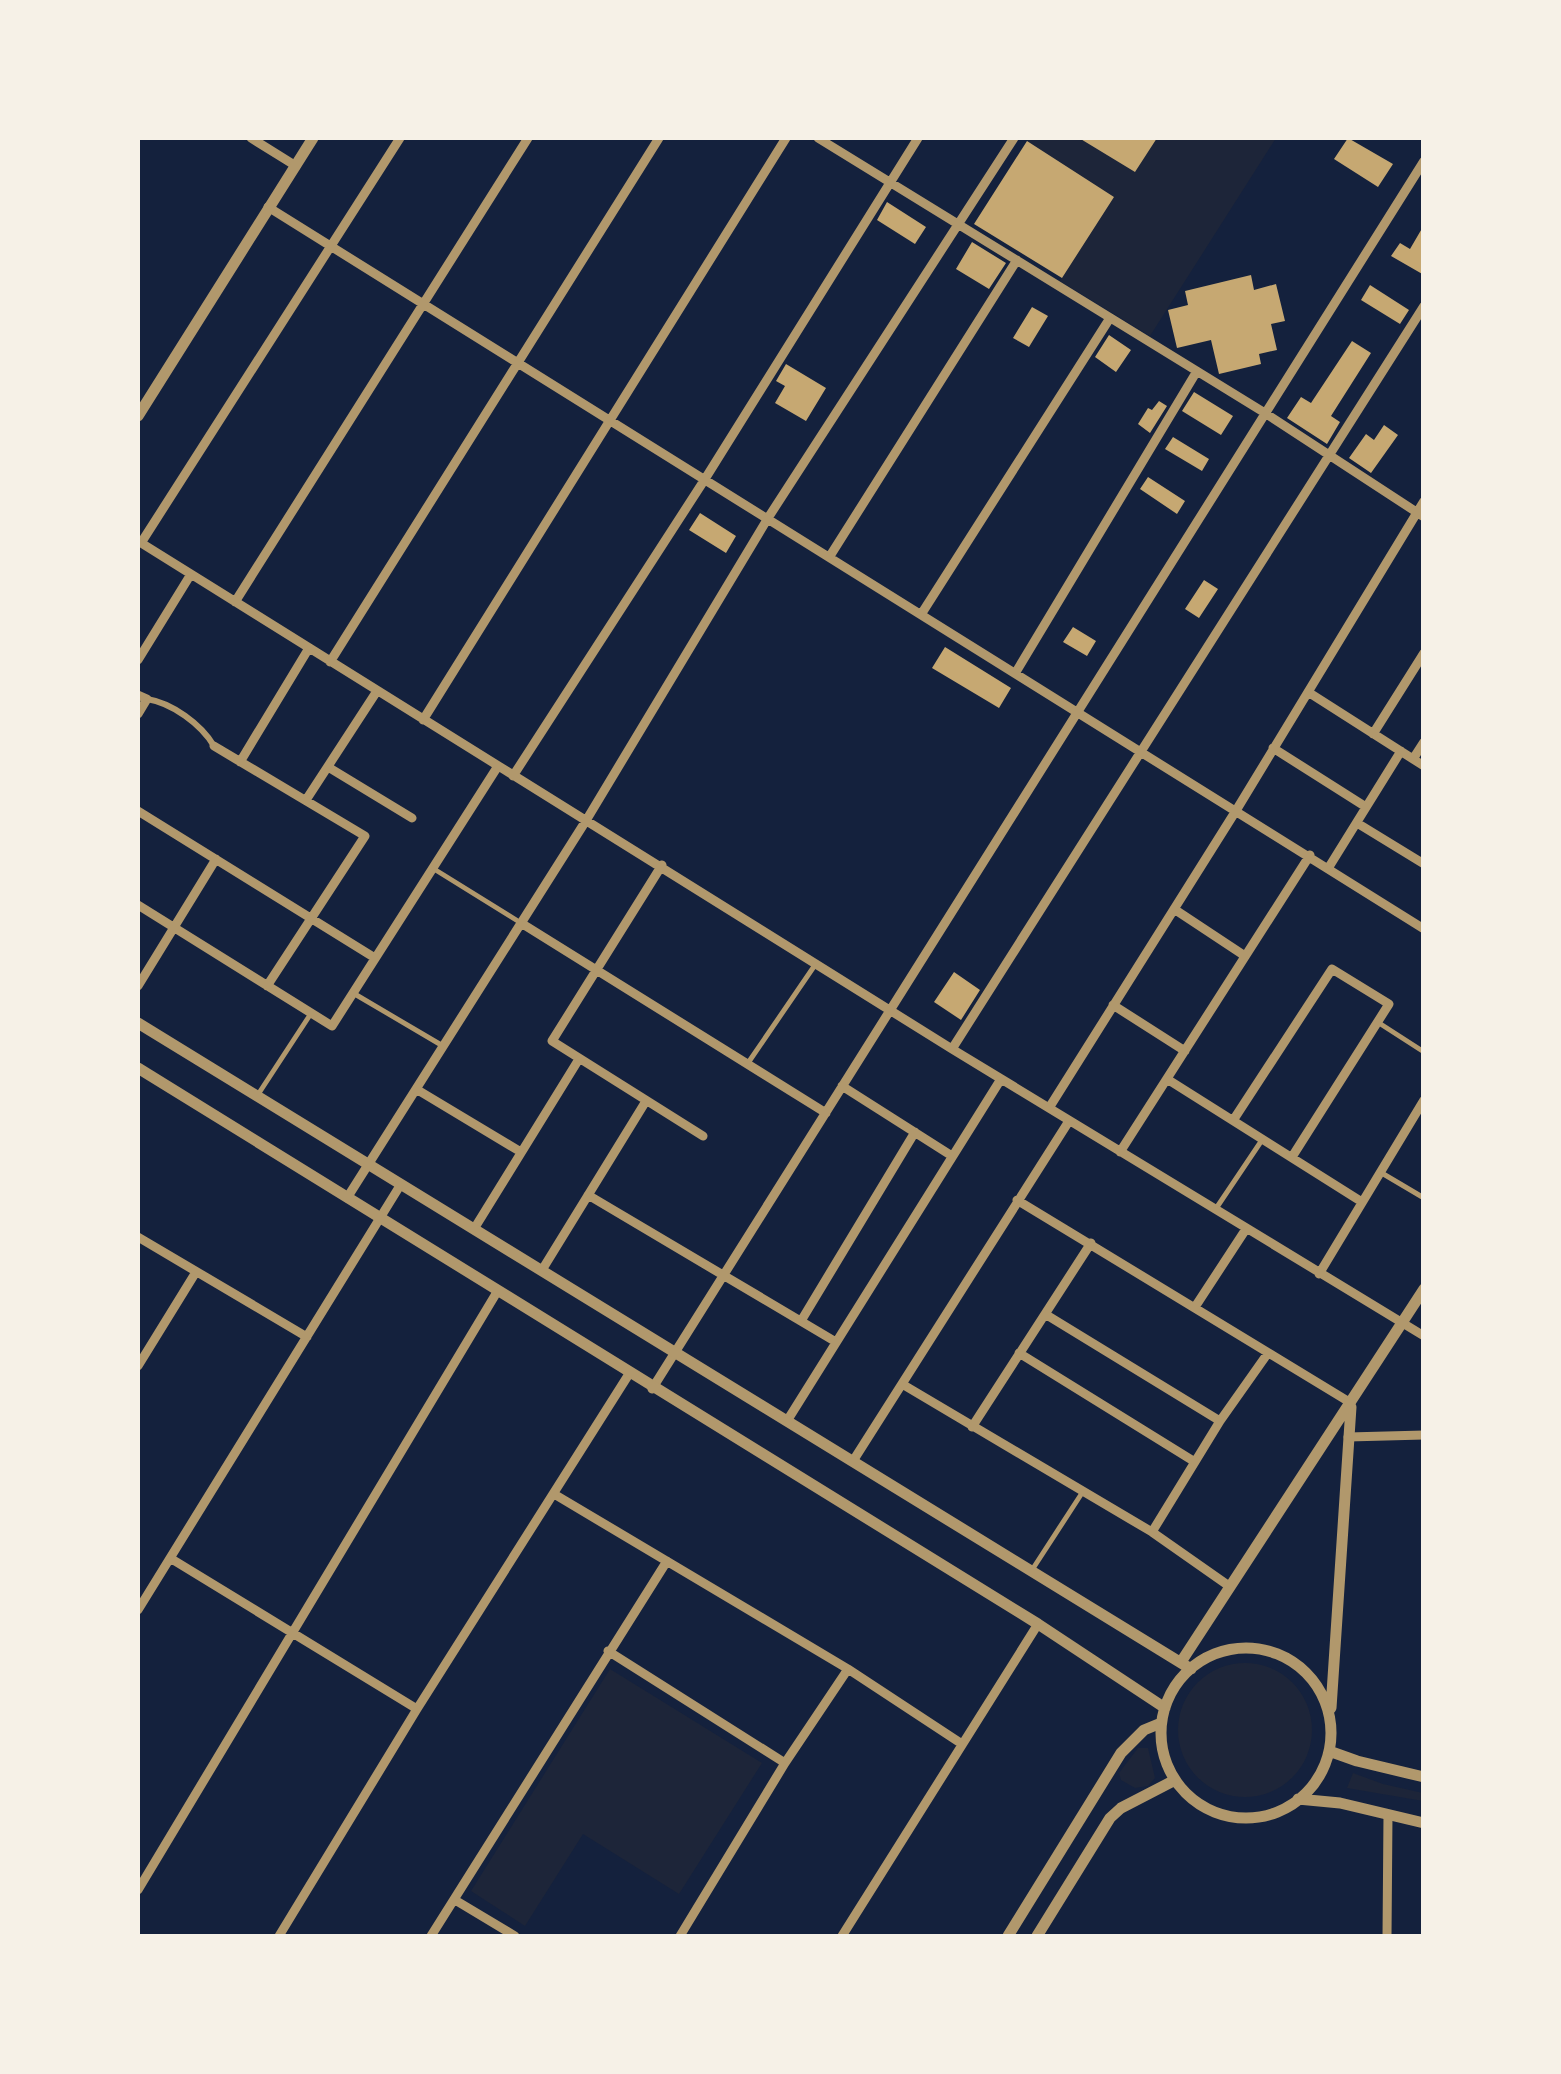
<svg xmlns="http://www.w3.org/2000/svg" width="1561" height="2074" font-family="Georgia,serif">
<rect width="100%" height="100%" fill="#14213d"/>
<!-- green -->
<path fill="#1d2539" d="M1030,138H1079L1135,172L1156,138H1276L1150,336L1060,281L1114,197L1027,141Z
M1178 1730a67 67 0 1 1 134 0a67 67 0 1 1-134 0Z
M610,1669L762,1763L679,1894L583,1834L525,1926L471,1891Z
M1138,1748H1148L1155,1778L1148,1786L1135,1788L1121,1780L1119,1773Z
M1353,1773L1383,1784L1423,1793V1801L1347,1788Z"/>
<!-- building -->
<path fill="#c6a872" d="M1079,138H1157L1135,172Z
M1348,138L1393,164L1378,187L1334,159Z
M1027,141L1114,197L1062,278L974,224Z
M887,202L926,227L915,244L877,220Z
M1424,225V275L1391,256L1400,243L1410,249Z
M972,242L1006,263L989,289L956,269Z
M1251,275L1254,290L1276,284L1285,321L1271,324L1277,350L1259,354L1261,364L1219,374L1211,340L1177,348L1168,310L1188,305L1185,291Z
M1370,285L1409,310L1400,324L1361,300Z
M1032,307L1048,316L1029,347L1013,338Z
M1109,335L1131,350L1116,372L1095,357Z
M1352,341L1371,353L1331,416L1340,422L1327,444L1287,418L1301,397L1311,403Z
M786,364L826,388L806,421L775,403L785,386L776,381Z
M1194,392L1233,416L1221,435L1182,411Z
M1159,401L1167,406L1150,433L1138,424L1148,408L1152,410Z
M1384,425L1398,435L1371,473L1349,458L1366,434L1374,440Z
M1173,437L1209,459L1202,471L1165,449Z
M1148,477L1185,501L1177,514L1140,489Z
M700,513L736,536L726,553L689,530Z
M1204,580L1218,589L1199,618L1185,609Z
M1073,627L1096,641L1087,656L1063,642Z
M945,647L1011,688L999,708L932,668Z
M954,972L980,990L961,1020L934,1002Z"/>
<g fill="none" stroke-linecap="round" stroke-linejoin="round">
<!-- service -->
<path stroke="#b1986c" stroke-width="5" d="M434,869L521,923
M353,993L443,1046
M1379,1023L1424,1052
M748,1063L815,965
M259,1093L310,1015
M1380,1172L1424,1198
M1215,1210L1262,1140
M1032,1570L1082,1493"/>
<!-- pedestrian -->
<path stroke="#b1986c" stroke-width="6" d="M147,699C172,703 201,724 214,746"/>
<!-- minor -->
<path stroke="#b1986c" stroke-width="9" d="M251,138L296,166
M818,138L1265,413L1424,517
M268,207L1424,929
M138,541L952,1049L1424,1336
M141,543L400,138
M830,556L1017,260
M235,602L528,138
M922,613L1110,318
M138,660L191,574
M330,662L659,138
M1016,672L1197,371
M1308,692L1424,766
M138,695L147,699L138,714
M423,720L786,138
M1373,734L1424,653
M214,746L365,836L267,986
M1273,748L1366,807
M1413,759L1424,742
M240,762L309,648
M328,767L412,818
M513,776L705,479L918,138
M306,800L377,691
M138,811L375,958
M1357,823L1424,864
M662,865L552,1041L703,1136
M1329,867L1401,751
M138,905L332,1026L498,766
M1174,909L1245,956
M521,923L826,1113
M138,986L216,859
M1113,1005L1185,1051
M952,1049L1424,306
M1167,1079L1362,1202
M842,1086L952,1156
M416,1089L521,1152
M1049,1108L1237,809L1424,501
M1234,1119L1332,969L1389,1004L1292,1157
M1120,1152L1310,855
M588,1195L836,1342
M347,1198L587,819L768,518L1014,138
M1017,1200L1351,1403
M474,1229L579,1059
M138,1237L307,1337
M542,1270L646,1101
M1319,1274L1424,1100
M1195,1307L1246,1229
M1045,1314L1220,1421
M801,1321L915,1132
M1019,1353L1195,1462
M138,1366L196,1272
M902,1384L1152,1532L1229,1586
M652,1389L1424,161
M787,1421L1001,1079
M972,1427L1091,1243
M1348,1437L1424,1435
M853,1461L1069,1121
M554,1494L848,1669L962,1744
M1152,1532L1220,1421L1268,1353
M170,1558L417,1709
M138,1610L401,1184
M608,1651L785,1763
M138,1890L497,1292
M455,1900L515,1936
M279,1936L417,1709L629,1374
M431,1936L667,1561
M680,1936L785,1763L848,1669
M842,1936L1038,1624
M1387,1936L1388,1815"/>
<!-- tertiary -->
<path stroke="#b1986c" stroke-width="11" d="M138,416L313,138
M138,1023L1191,1669
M138,1068L1038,1624L1165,1708
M1161 1733a85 85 0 1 1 170 0a85 85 0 1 1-170 0Z
M1181,1662L1424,1289
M1331,1708L1351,1407
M1329,1751L1357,1761L1424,1777
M1298,1799L1340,1803L1424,1823
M1008,1936L1121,1753L1144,1730L1161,1723
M1037,1936L1110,1818L1121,1808L1175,1780"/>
</g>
<!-- border -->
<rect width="1561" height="2074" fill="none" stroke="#f6f1e7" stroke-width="280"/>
</svg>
